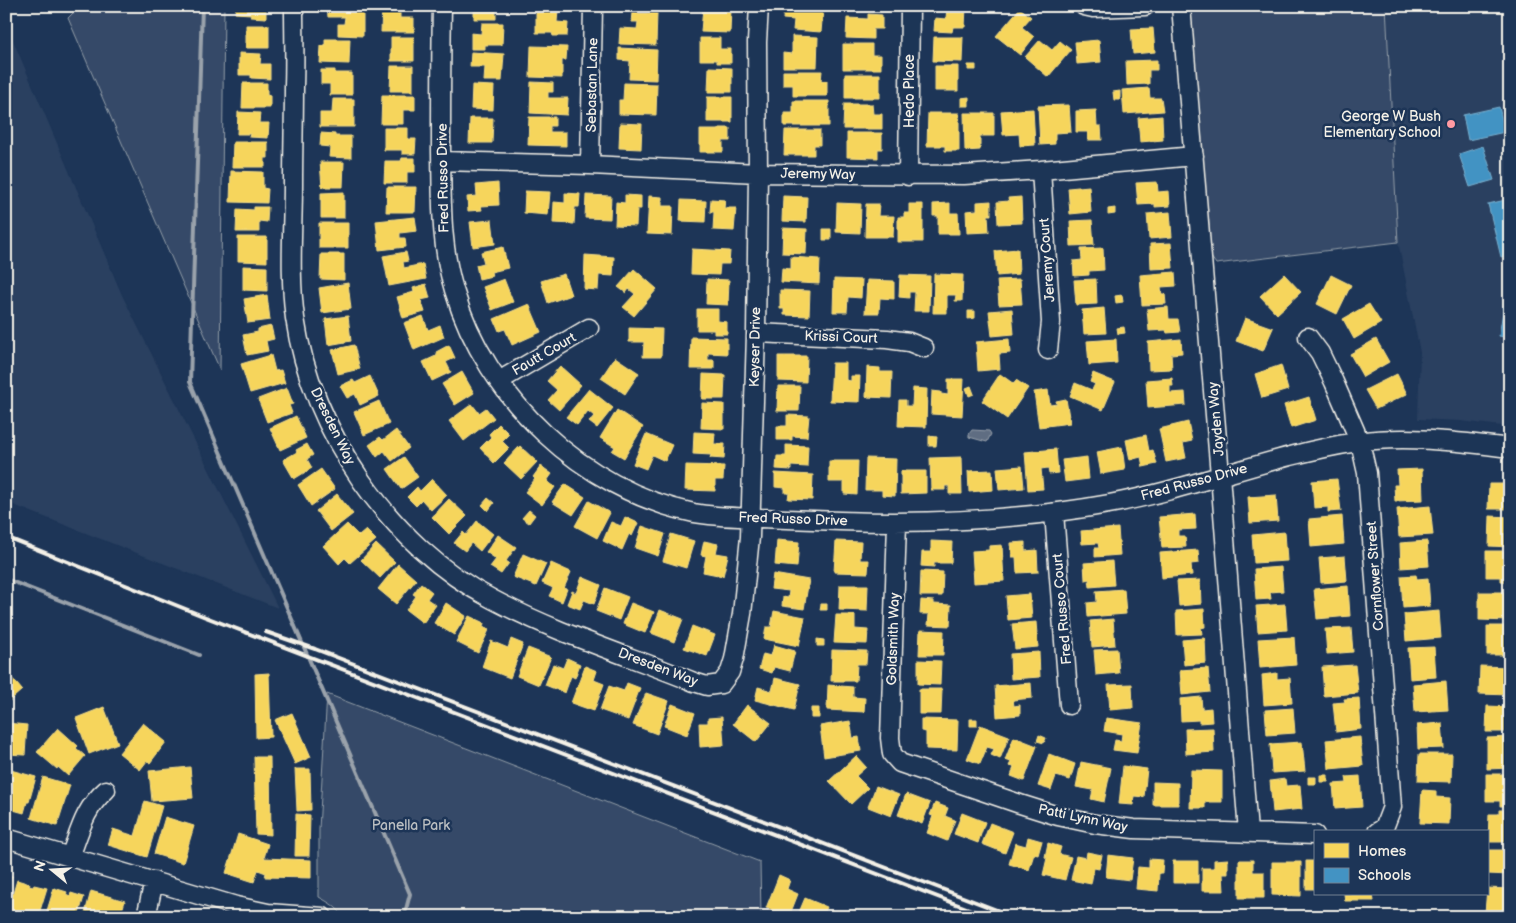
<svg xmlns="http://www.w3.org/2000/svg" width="1516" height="923" font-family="'Balsamiq Sans',sans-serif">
<rect width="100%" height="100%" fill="#1d3557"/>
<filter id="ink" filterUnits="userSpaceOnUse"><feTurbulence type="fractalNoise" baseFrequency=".02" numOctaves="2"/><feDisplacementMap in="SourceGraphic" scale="10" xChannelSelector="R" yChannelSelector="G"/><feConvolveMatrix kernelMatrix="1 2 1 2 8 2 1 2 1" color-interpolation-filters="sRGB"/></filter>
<g filter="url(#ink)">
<!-- built -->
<path fill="#2a4060" d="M1386,6H1510V427L1461,421L1418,419L1420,352L1398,241Z
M9,31L122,295L278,608L6,502V73L11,63Z"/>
<!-- green -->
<path fill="#354a67" stroke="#949ea8" d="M80,6H224L220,370L68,18Z
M1190,6H1386L1398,242L1216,264L1211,257Z
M327,694L760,862L761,917H343C339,908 328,902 319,897V829Z"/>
<!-- water -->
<path fill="#5e6d82" stroke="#9aa2ab" d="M972,430L989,431L991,434L987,442L969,437V434Z"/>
<!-- homes -->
<path fill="#f6d55c" stroke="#f5dd86" d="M236,6H266V18L250,17L251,14L235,13Z
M327,6H363V36L338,35V24H344L345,17H328Z
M382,6H400V18H414V32H381Z
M474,6H496V19H474Z
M631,6H657V8H631Z
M784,6H804V9L823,10L821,32L793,30L794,20L783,19Z
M947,6L966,7L965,27H953L952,32L934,31L935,18L946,19Z
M703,7L731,9L730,33L701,32Z
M1020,8L1031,17L1022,27L1034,37L1020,55L996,36Z
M536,10L558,11L557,22L568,23L567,36H553L552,33H536Z
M633,13H657L656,45L619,44L620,28L637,29L638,22H632Z
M868,14L882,15V29H873V39L846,38L847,18L868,19Z
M482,23H503L502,45H485V49H471V33L481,34Z
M246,25H269V48H246Z
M1153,28L1155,52L1133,54L1131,29Z
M792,36L818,37L817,67H783V53L792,54Z
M391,37H414V61H391Z
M934,37H963L962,62L933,61Z
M700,38H720V49H731V63H717V60H700Z
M325,39H350L349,64L320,63L321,46H325Z
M1040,40L1052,50L1060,41L1071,50L1048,77L1025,57Z
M1099,40L1101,62L1077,64L1075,42Z
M843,44H872V55H881V69H843Z
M531,46L567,47L566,60H562V78L530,77Z
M619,48L657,50L656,80L629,79L630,61L619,60Z
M471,52L504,54L502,81H484L485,67H470Z
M239,53L261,54L260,64H270V79L251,78V75H239Z
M1157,60V70H1149V84L1127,85L1126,61Z
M968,65H976V70H968Z
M391,66H413V91H390Z
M935,66H958V91H935Z
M709,67L732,68V92H708Z
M321,70H335V73H352V95H330V84H321Z
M783,71H822L821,81H827V96H793V85H783Z
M845,74H880V98H845Z
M531,82L553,83V92H548V98H568L567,115L530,113Z
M243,83H267V95L270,96V108H242Z
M624,83L657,84L656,115L619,114V100H623Z
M472,85L494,86L493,110L471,109Z
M1149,88L1150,98H1161L1163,111L1124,114L1122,90Z
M1120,91V100H1114L1113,92Z
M382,95H415V110H403V124H381Z
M707,97H732V122H707Z
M969,97V106H961V98Z
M333,99H354V127H320V113H332Z
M793,101H829V126H784V113H793Z
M844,104H872L873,114H882V129H843Z
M1069,105L1071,132L1055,133V144L1040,145L1038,106Z
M1033,109L1035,145L1020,146L1019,134L1003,135L1001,111Z
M1096,110L1097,126H1101L1102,140H1088V132H1076V111Z
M238,112L260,113L259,123H269L268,138L249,137L250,134H237Z
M928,113H959V151H945V146H927Z
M964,113H994V136H980V150L965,151Z
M1162,116L1163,140L1140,142L1138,118Z
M529,117H555V126H550V132H566V146L528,145Z
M470,118H493L492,143H469Z
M620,123L642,124L641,149L619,148Z
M384,128H408V139H416L415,154H402V150H384Z
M719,128H730V141H723V152H700V130H719Z
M785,130H820V145H814V155H784Z
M321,133L335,134V136H351V158L329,157L330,147L320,146Z
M847,133H882V149H878V158L847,157Z
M233,142H268V158H265V167H232Z
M402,158H415V172H407V183H384L385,161H401Z
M320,162H344L343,187H322Z
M231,171L263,172V188L268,189L267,203L230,202Z
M1157,182L1158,192L1169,191L1170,206L1155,207V204L1138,205L1136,183Z
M498,183L499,205L481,206L482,210L468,211L467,197L477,196L476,185Z
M1089,186L1091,212L1070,214L1068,188Z
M387,187H416L415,212H386Z
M525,191L550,192L548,215L524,213Z
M344,192V218H321V193Z
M565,193L580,194L579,207H575L574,224L553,223L554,202L565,203Z
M586,195L611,196L610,219L585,218Z
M625,195L641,196V209H637L636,226L615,225L616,202L625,203Z
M649,196L662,197V206H673L672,235L647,234Z
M783,196L807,197L806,222L782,221Z
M1021,197L1022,223L998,224L997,202L1009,201L1008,198Z
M711,199L725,200L724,208H736L734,231L713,230L714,212H710Z
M681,200L706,201L705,222L680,221Z
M991,201V215H988L989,232L967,233L966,211L977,210V202Z
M837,203L861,204L860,233L836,232Z
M950,203V213H958L959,234H938V216H933V204Z
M866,204H879L878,216H894L893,237H865Z
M909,204H923V242H898V217H904V213H909Z
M254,207H268L267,222L259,221V232H236L237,209L254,210Z
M1115,208V214L1108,215V209Z
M1170,212L1172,237L1149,239L1147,214Z
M415,217L417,231L400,233V238H405L406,247L379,250L376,221Z
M492,220L495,244L473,247L470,222Z
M1092,220L1094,245L1071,246L1070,221Z
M319,223H348V248H319Z
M783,228L807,229L806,254L782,253Z
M823,229H831V240H823Z
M238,237H267V262L238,261Z
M1171,243L1173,268L1151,269L1150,244Z
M503,247L508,268L491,272L492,276L479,279L476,265L484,263L481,252Z
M1103,248L1104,270L1089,271V275L1074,276L1073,261L1082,260L1081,249Z
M692,249L730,251L729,264H720L719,275L691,274Z
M1018,249L1019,274L997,276L995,251Z
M406,252L408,261L403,262L404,268L423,264L426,279L389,286L383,256Z
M321,254H344V280L320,279Z
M585,255L614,257L613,276L599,275L598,290L584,289Z
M791,257L820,259L819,284L781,282L782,268L791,269Z
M243,266L267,267V291L243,290Z
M634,269L657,289L634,316L623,307L635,294L629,289L626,293L618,287Z
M1175,272L1176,286L1161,287L1162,294H1165L1166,304L1142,305L1140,275Z
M564,274L571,295L548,303L541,281Z
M934,274L963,275L962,301H955L956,295H947V313H933Z
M1284,274L1301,292L1277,314L1260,296Z
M900,275L930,276L929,311H914L915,292H909V298L899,297Z
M1331,275L1351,285L1337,314L1317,304Z
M504,279L513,302L492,310L483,287Z
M707,279L729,280L728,305L706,304Z
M834,279L862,280L861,298L848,297L847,312H833Z
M1020,279L1022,304L999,305L997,280Z
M1096,279L1097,304L1076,305L1074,280Z
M867,280L894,281V299L880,298L879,313H865Z
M348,283L351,309L322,313L319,288Z
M426,284L430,298L421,300L425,312L403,318L397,297L414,292L413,288Z
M780,290L810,291L809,316L784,315V309H780Z
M267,295L270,320L248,323L244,299Z
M1122,295L1123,302L1116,303L1115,296Z
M529,304L541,332L512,345L505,329L499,331L494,319Z
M1369,304L1381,323L1354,339L1343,319Z
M1168,307L1169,319H1178L1180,332L1167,333L1166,330L1149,331L1147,309Z
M1104,308L1106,333L1084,334L1082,310Z
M697,309H718V321L727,322V334H714V330H697Z
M1012,309L1014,334L992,336L989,311Z
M968,311H975V318L968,319Z
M348,316L351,341L328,345L325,319Z
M423,316L428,330L440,325L444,337L414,350L404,323Z
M1245,318L1273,328L1263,351L1236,341Z
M271,326L274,339L266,341L268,351L247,355L243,335L258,332V329Z
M1124,327L1125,333L1118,334L1117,328Z
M629,328L662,329L661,357H643L644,342H629Z
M691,337L727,338V354L708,353V360H714V369H690Z
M1009,339L1010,353L999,354L1000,369L978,371L976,342Z
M1116,339L1117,363L1089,365L1087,341Z
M1181,339L1182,353L1171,354L1172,369L1149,370L1148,342Z
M1376,339L1389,362L1363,377L1350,354Z
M354,345L360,369L338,374L332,350Z
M449,345L455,358L446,362L451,372L432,381L423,362L438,355L436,352Z
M271,355L275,371L281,370L285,383L250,393L241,364Z
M778,356H807L806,382L778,381Z
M615,357L639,373L625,394L601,378Z
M832,363H846V380L851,381V376H860L859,402L830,401Z
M1281,365L1288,390L1262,398L1255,374Z
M560,366L581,385L559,410L548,400L557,390L547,381Z
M867,367L880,368V372H892L891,398L866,397Z
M462,372L474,393L455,405L442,384Z
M1093,373L1115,382L1103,410L1070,396L1075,383L1092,390L1095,384L1090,382Z
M703,374L725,375L724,399H702Z
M1000,374L1014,384L1016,380L1028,388L1007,419L982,401Z
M1397,374L1407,394L1376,409L1365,390Z
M370,376L379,396L360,405L355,394L347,398L340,386L353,380L355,383Z
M1172,378L1173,386H1170V393L1185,392L1186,405L1148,408L1146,380Z
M948,379H964L962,416L931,414L932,391L941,392V394L948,395Z
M778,386H800L799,411H777Z
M971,386L974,394L969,396L966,388Z
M287,388L293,404L289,405L292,413L267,422L258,399Z
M913,388L927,389L926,427L898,426L899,400H906V406H912Z
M589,389L613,408L597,428L589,422L594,416L588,411L577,425L566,417Z
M1048,390L1050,405L1057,404L1056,401L1066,399L1070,423L1039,427L1034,392Z
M1309,397L1316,420L1291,428L1284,405Z
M379,401L389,424L364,435L354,412Z
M702,403L724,404V429L701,428Z
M472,404L479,413L486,408L494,418L464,441L449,421Z
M617,410L643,427L624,458L612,451L615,447L600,438Z
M787,415L809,416L807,437L792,436V440H777V426H787Z
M296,416L306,438L280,450L270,428Z
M1188,422L1192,441L1183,443L1186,458L1166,462L1159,429Z
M499,424L509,434L502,441L509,448L494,463L480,448L491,437L489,434Z
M396,430L409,448L392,461L384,451L377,457L369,445L380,437L383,440Z
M694,432L715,433L714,444H725L724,459L710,458L711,455L693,454Z
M646,434L672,445L665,461L652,455L646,469L633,464Z
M1146,435L1149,451L1153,450L1157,464L1143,467L1141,457L1130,460L1126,440Z
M929,436L937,437L936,446H929Z
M307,444L313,455L307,459L312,468L294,479L283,460L297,452L296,450Z
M786,445L808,446L807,467L791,466V470L776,469L777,456H786Z
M520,446L537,462L521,479L504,463Z
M1122,447L1125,470L1101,474L1097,452Z
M1056,449L1058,473L1049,474L1048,468L1041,469L1043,489L1028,490L1025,452Z
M404,457L418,477L401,489L387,469Z
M961,457L962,494H949V486H945V490H931L930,458Z
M1087,457L1089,479L1065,482L1062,460Z
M866,458L896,459L895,496L882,495V490H865Z
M829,461H858L857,495L844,494V482H829Z
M686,465L724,466L723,480H715V491L685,490Z
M541,466L552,474L547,481L555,487L542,505L525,492L535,479L533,477Z
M1022,466L1024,488L999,490L997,468Z
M321,469L335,489L311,506L298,485Z
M1422,469L1423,500L1395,501L1394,485H1398L1397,470Z
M992,470L993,490L969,492L968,471Z
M901,471H926V493L901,494Z
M775,473L813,475L812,500L788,499L789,493H785V488L775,487Z
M432,479L447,495L431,510L422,500L416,506L407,497L417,487L420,491Z
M1337,479L1341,511L1328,512V507L1314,508L1312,481Z
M565,484L585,497L573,515L552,502Z
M1489,484H1510V509H1488Z
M337,494L353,514L331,531L316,511Z
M1276,495L1278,521L1250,523L1248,497Z
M488,498L494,503L488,511L482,505Z
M449,499L467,516L449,534L432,517Z
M589,501L610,513L597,538L575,526Z
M1430,506L1433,535L1399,537L1397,509Z
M529,510L535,515L529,523L522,518Z
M1195,514L1196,529L1178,530V536H1185L1186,547L1162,548L1159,517Z
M1342,516L1344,544L1311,547L1309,519Z
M1490,516L1510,517V547L1489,546Z
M625,517L638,523L632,536L629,534L622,550L603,541L611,522L621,526Z
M477,521L493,534L480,551L471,543L465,551L454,543L463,532L466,535Z
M347,524L359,536L366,530L376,540L350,563L345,558L339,564L323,546Z
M642,526L665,534L658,556L635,548Z
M1118,528L1120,555L1095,557V548H1099L1098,543L1082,544L1081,531Z
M1285,532L1287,561L1254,563L1252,535Z
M671,534L694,541L686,568L663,561Z
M498,535L516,547L506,561L509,563L501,574L490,567L496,559L486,552Z
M777,540L799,542L797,567L775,565Z
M704,541L718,544L716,553L728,555L723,576L703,572L706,556L701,555Z
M836,541L861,542L860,560H869L868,573L834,572Z
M931,541L952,542L951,563H934V567L921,566L922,552H931Z
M1427,541L1429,566L1401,568L1400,543Z
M1025,542V551L1037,550L1038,572L1017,573L1016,557H1012L1011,543Z
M376,544L395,562L380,578L361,560Z
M1002,545L1004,581L974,583L972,551L989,550V546Z
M1198,550L1199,563L1191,564L1192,575L1162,578L1160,553Z
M1486,551H1510V582L1501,581V577H1486Z
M523,554L546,564L536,586L513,577Z
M1345,556L1347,581L1321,583L1319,558Z
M1112,561L1114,585L1090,587L1089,579L1085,580L1084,563Z
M551,563L571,572L564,588L567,589L562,602L549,596L553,588L542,583Z
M398,564L416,580L396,604L378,589Z
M1281,567L1283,591L1270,592L1271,599L1256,600L1254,569Z
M921,571L943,572L942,596H920Z
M773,574L809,580L804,609L782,606L783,597L788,598L789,591L771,589Z
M1416,575L1417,579L1428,578L1430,606L1403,608L1401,576Z
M582,577L601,585L594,604L584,600L580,609L567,604L572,591L576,593Z
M1200,580L1201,604L1179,606L1177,581Z
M421,583L432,592L427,599L436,605L423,623L406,610L416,596L413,594Z
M840,585H868L867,611L839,610Z
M1348,586L1350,616L1317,619L1314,589Z
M605,588L628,597L619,620L596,611Z
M1124,589L1126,614L1088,617L1087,603L1097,602L1096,591Z
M1479,592H1510V621L1479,620Z
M1030,594L1032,618L1008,620L1006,596Z
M921,600L934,601V604L951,605L950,626L928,625L929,614H920Z
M446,603L466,616L454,635L434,623Z
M631,603L654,612L645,633L623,624Z
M821,604H827V610H820Z
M1285,604L1287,630L1258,632L1256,606Z
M1204,609L1205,627L1201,628L1202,634L1177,635L1176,611Z
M660,610L683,619L674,642L651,633Z
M774,611L805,617L799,646L764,639L766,627H771Z
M1439,611L1441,638L1406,641L1404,614Z
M836,615H855V629L868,630L867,644L834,643Z
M469,616L484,623L483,627L489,630L478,653L456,642Z
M1113,619L1115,645L1092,647L1090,621Z
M1036,622L1038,647L1015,649L1012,624Z
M692,626L715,635L707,656L684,648Z
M1487,626H1510V655H1487Z
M1351,628L1353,652L1327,654L1325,629Z
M920,630L944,631L943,655H919Z
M1294,637L1296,665L1260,668L1258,639Z
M1205,638L1206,663L1184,665L1182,640Z
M511,639L523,644L510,678L482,667L491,641L508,648Z
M817,639L824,640V646H817Z
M774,645L795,651L790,671L774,667L772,673L759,669L763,654L771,656Z
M1434,647L1436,677L1410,679L1408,648Z
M528,648L551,657L539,685L517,676Z
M1117,649L1119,673L1096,675L1094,650Z
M832,650L867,651L866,664H857L856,681H831Z
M1039,652L1040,677L1011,679L1010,654Z
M567,658L580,664L575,678L571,676L565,693L545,685L553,664L563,668Z
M918,660L941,661L940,685L918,684Z
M1355,665L1358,693L1324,696L1322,667Z
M585,666L597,671L594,680L604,684L594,711L571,703Z
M1480,666L1510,667V695L1479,694Z
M1208,668L1210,692L1182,695L1180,670Z
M6,671L22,690L6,704Z
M269,673L271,737L256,738L255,674Z
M1277,673V679L1290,678L1292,703L1264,705L1262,675Z
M775,678L800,684L794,710L755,700L758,687L772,691Z
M1446,681L1448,710L1415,712L1413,684Z
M627,683L640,688L628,720L600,710L609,686L624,691Z
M1031,683L1032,698L1013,700L1014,706L1020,705V715L997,717L995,686Z
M1132,684L1133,708L1110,710L1108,685Z
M828,685L853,687V697L865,698L864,712L827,710Z
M919,689H942L941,714H919Z
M646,693L669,701L657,734L633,725Z
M1201,697L1202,709L1211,708L1212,722L1199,723V720L1181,721L1180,699Z
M1359,698L1361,729L1336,732L1333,703L1345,702L1344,699Z
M672,704L695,713L687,735L664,726Z
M747,705L771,723L756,742L733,724Z
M1487,706L1510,707V732H1486Z
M104,707L118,743L89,754L76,718Z
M811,708H819V718H811Z
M1293,708L1295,733L1267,735L1265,710Z
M292,713L311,757L295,764L275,720Z
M722,717L724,745L700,747L699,723H708V718Z
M1106,718L1142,723L1137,753L1113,750L1115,740L1121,741L1122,734L1104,731Z
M921,719L958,720L957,750L926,749V732L921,731Z
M970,719H977V726H970Z
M850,721L853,738L859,737L861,751L824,757L820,726Z
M6,723L27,725L25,755L6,754Z
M143,723L166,742L150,763L147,761L140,770L119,753Z
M1442,723L1444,748L1418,749L1417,725Z
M980,725L1009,736L1000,759L991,755L994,749L987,747L980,764L967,759Z
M58,728L78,746L76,748L85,756L68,776L58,767L57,769L37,752Z
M1213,728L1214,752L1186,754L1185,729Z
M1039,735L1046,738L1044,743L1037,741Z
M1014,737L1037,746L1024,781L1011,776L1014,767L1009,766L1011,762L1005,760Z
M1360,737L1363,766L1329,769L1326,740Z
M1510,737V768L1487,769V738Z
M1302,742L1305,771L1272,773L1270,744Z
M1049,754L1075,764L1070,780L1056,776L1051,790L1038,786Z
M1419,754H1452L1451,782L1418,781Z
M856,756L866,767L856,776L868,788L851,804L829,781Z
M254,757H270L271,835L256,834Z
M1081,762L1111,768L1104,802L1091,799L1093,790L1076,787Z
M1123,766L1147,769L1144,797L1134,796L1133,805L1119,804Z
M190,767L193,798L152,801L149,771Z
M7,769L36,777L29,802H27L24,813L6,808Z
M295,769H310L311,810L297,811Z
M1191,770L1222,771V802H1205V808H1190Z
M1486,774H1510V806H1500V801H1486Z
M1320,775H1328V782H1320Z
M1360,776L1362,807L1335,809L1333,784L1347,783L1346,777Z
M43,777L70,785L57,826L31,818Z
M1308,777H1316V784H1308Z
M1285,779L1286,786L1300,785L1302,809L1273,812L1270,781Z
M1153,782L1178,783V805H1153Z
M876,786L899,795L891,816L868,807Z
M1422,790L1436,791V797L1450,798L1449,824L1420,823Z
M906,794L930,803L922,824L898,815Z
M145,801L162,806L147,857L108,845L113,829L135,836Z
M935,803L948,808L945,816L955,820L947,841L927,833L933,816L930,815Z
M1499,810H1510V842H1488L1489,814H1499Z
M962,813L985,822L978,843L954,834Z
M296,814L310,815L309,856H295Z
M165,817L194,826L183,863L154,854Z
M990,823L1013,832L1005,853L982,844Z
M238,834L268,844L264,858L311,860V878L265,877L266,873L258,870L254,882L226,873Z
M1028,837L1042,841L1038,855L1034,854L1029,870L1009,864L1015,843L1026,846Z
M1048,843L1061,847L1059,854L1071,857L1065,880L1043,875L1047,858L1045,857Z
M1487,850H1510V875L1487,874Z
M1087,852L1102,855L1099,869L1094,868L1091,884L1071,880L1076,856L1086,858Z
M1108,855L1133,858L1130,880L1106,877Z
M1149,859L1163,860L1162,873H1159L1158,891L1136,889L1138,867L1149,868Z
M1228,859V874H1223L1224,891H1202V868H1214V860Z
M1239,860H1253V872H1264V898H1239Z
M1173,861H1198V883H1173Z
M1306,861H1315V889H1306Z
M1272,862H1301V896L1272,895Z
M6,874L12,876L6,894Z
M779,875L790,880L787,889L798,894L789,917H775L776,912L766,908Z
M17,880L30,884L29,886L33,887L34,885L47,888L38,917L6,916Z
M54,888L67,892L66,894L70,896L71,893L84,897L78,917H45Z
M1487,888L1510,889V914L1485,913Z
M91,891L125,901L120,917H84Z
M1344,894H1373L1374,901H1345Z
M805,898L827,907L823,917H797Z
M832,911L846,917H830Z"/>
<!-- schools -->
<path fill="#4393c3" stroke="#78afce" d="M1499,107L1505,132L1468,140L1463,115Z
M1483,146L1494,180L1470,187L1459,154Z
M1510,199V254L1501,257L1488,204Z
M1505,299L1510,300V338L1499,336Z"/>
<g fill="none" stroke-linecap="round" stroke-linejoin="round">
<!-- stream -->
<path stroke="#9aa2ab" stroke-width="4" d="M202,6L190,382L410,894L404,917
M6,579L199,655"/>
<!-- minor casing -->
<g stroke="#f4f1e8" stroke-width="21">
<path id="minor" d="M294,6C294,33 295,60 294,86C294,119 293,152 293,184C293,228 289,274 295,318C311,430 391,547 492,599C556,633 627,655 694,682L707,686L721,684L730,672L734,659L742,614L750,537L756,333L758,173L757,42L759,6
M442,6C441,55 441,104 441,152C442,200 440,243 454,290C486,398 583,490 694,513C716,517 737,517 760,518C786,519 813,520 840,521C930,524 1021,520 1109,504C1193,489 1272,455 1357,442C1408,435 1459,442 1510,448
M1084,6L1093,8L1145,6
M1181,6L1220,475L1248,832
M441,161L590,165L758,173L964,175L1041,170L1194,156
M590,165L593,6
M1041,170L1051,322L1048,350
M908,176L910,6
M756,333L887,339L909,342L924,348
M1308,337L1320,353L1334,382L1360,442L1367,473L1392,807L1384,828L1377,832
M499,381L589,328
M1054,513L1069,705
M897,523L890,738L892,754L900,763L1020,804L1058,816L1095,824L1134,829L1315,835
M6,838L236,906L268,913L323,917
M70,857C80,831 84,809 106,790
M146,917L154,881"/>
</g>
<!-- minor -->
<use href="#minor" stroke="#1d3557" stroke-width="18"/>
<!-- rail -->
<path stroke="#f4f1e8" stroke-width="4" d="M6,537L203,616L990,917
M266,632L315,649L1015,917"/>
</g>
</g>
<!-- markers -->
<circle fill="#ff9aa2" stroke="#1d3557" stroke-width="2" cx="1451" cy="124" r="5"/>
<g text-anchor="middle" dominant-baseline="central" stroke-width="5" stroke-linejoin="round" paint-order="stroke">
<!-- street labels -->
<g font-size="14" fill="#f4f1e8" stroke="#1d3557">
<text transform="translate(592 85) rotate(-89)">Sebastan Lane</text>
<text transform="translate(909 91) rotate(-90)">Hedo Place</text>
<text transform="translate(818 174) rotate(1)">Jeremy Way</text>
<text transform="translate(443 178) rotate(-91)">Fred Russo Drive</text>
<text transform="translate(1047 260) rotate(-94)">Jeremy Court</text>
<text transform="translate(841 337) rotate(2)">Krissi Court</text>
<text transform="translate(755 347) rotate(-89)">Keyser Drive</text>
<text transform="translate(544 354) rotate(-30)">Fautt Court</text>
<text transform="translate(1216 419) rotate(-95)">Jayden Way</text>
<text transform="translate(333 426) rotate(64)">Dresden Way</text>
<text transform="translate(1194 482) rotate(-15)">Fred Russo Drive</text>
<text transform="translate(793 519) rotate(2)">Fred Russo Drive</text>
<text transform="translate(1375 576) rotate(-94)">Cornflower Street</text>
<text transform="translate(1062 609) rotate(-95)">Fred Russo Court</text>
<text transform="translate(893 639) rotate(-88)">Goldsmith Way</text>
<text transform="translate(658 667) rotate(21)">Dresden Way</text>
<text transform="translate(1083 818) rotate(12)">Patti Lynn Way</text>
</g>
<!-- poi labels -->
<g font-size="14" fill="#f4f1e8" stroke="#1d3557" text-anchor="end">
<text x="1441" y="116">George W Bush<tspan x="1441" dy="16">Elementary School</tspan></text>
</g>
<!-- park labels -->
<g font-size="14" fill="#bbbfc1" stroke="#1d3557">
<text x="411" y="825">Panella Park</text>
</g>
</g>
<!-- margin -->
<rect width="1516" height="923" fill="none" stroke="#1d3557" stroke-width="25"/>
<rect x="12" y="12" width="1491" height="898" fill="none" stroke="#f4f1e8" stroke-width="2" filter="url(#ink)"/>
<!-- legend -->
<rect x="1314" y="830" width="175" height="65" fill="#1d3557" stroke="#738091"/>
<rect x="1324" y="843" width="25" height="15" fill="#f6d55c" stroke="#738091"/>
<text x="1358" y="856" font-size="15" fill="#f4f1e8">Homes</text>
<rect x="1324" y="868" width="25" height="15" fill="#4393c3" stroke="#738091"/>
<text x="1358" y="880" font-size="15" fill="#f4f1e8">Schools</text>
<!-- north arrow -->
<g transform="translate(52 870) rotate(288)" stroke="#1d3557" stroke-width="4" paint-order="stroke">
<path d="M0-4L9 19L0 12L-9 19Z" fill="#f4f1e8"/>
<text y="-8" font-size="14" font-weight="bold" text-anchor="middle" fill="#f4f1e8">N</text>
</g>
</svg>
